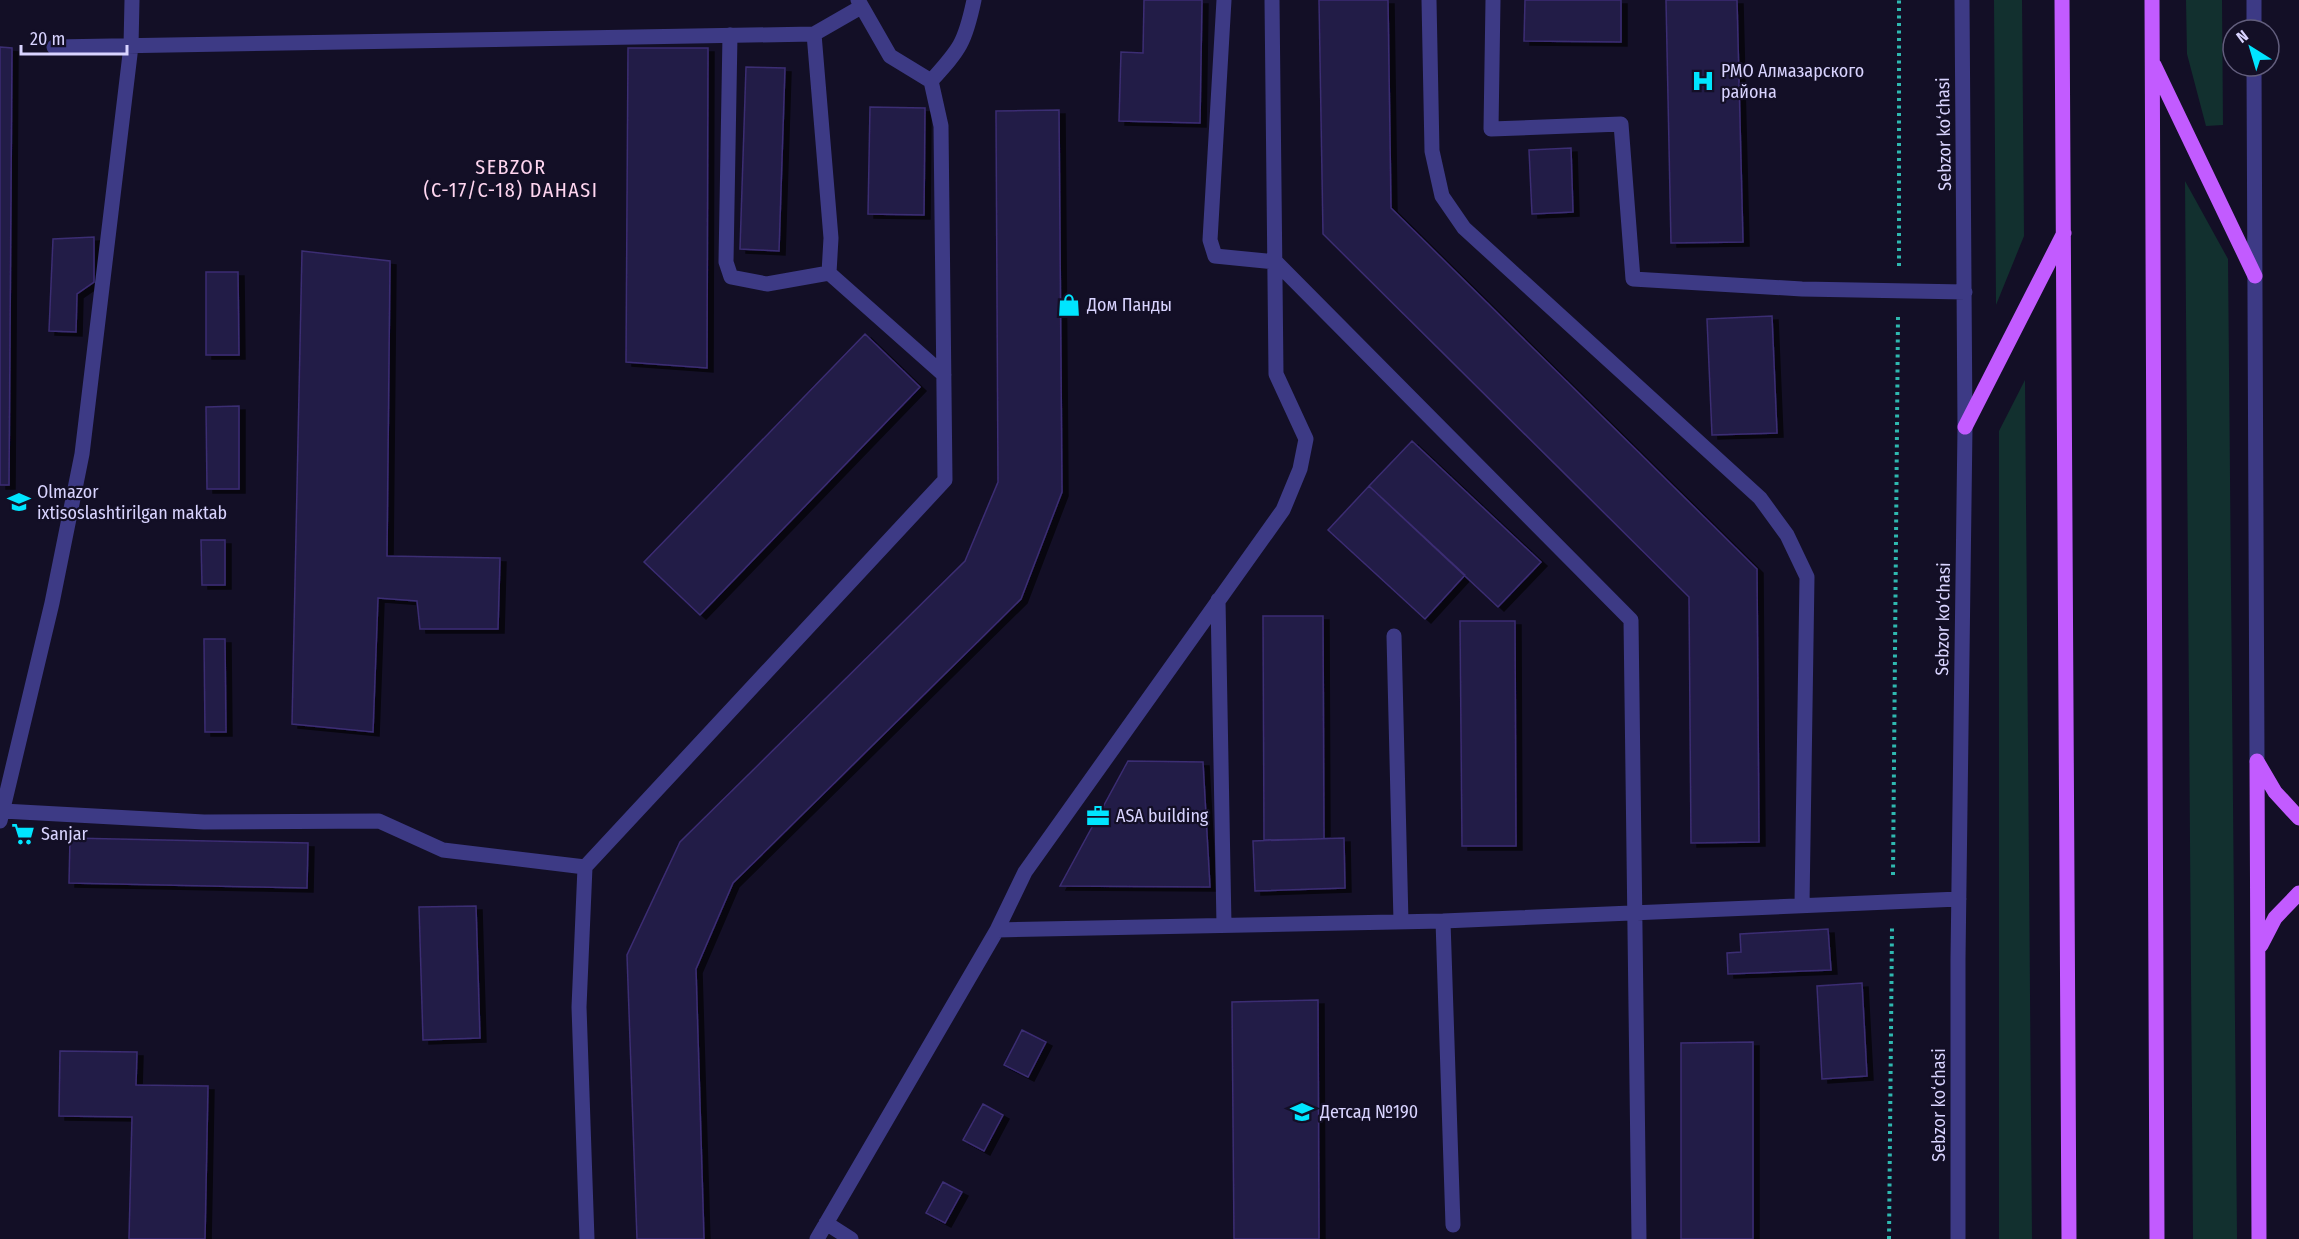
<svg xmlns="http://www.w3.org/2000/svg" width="2299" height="1239" font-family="'Fira Sans Condensed',sans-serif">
<defs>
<filter id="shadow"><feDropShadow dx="6" dy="4" stdDeviation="0" flood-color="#0009"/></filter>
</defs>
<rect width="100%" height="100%" fill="#130f26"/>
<!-- green -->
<path fill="#12302f" d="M1994,0H2022L2024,236L1996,305Z
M2186,0H2222L2223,125L2206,126L2187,54Z
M2185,181L2228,259L2237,1239H2193Z
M2025,380L2032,1239H1999V431Z"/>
<!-- building -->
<path fill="#241b47" stroke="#3b2d73" stroke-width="1.5" filter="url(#shadow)" d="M1144,0H1202L1200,123L1119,121L1121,52L1143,53Z
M1319,0H1388L1391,208L1757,569L1759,842L1691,843L1689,597L1323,234Z
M1525,0H1621V42L1524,41Z
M1666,0H1737L1743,242L1671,243Z
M0,47L12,48L9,485H0Z
M628,48H708L707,368L626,362Z
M746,67L785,68L779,251L740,249Z
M870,107L925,108L924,215L868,214Z
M1059,110L1062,492L1021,599L733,883L696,969L704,1239H637L627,955L680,842L965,561L998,482L996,111Z
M1571,148L1573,212L1532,214L1529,150Z
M94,237V282L77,294L76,332L49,331L53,239Z
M302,251L390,261L387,556L500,558L498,629H420L417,601L378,598L373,732L292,724Z
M206,272H238L239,355H206Z
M1772,316L1777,433L1712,435L1707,319Z
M865,334L920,387L700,615L644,562Z
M239,406V489H207L206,407Z
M1412,441L1541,562L1498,607L1369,486Z
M1369,486L1465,575L1425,619L1328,530Z
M201,540H225V585H202Z
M1263,616H1323L1324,839L1264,840Z
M1460,621H1515L1516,846H1462Z
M204,639H225L226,732H205Z
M1128,761L1203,762L1210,887L1060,886Z
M70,838L308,843L307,888L69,883Z
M1344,838L1345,888L1255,891L1253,841Z
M476,906L480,1038L423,1040L419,907Z
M1828,929L1831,970L1728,974L1727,953L1741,952L1740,934Z
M1862,983L1867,1076L1822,1079L1817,986Z
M1318,1000L1319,1239H1234L1232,1002Z
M1022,1030L1046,1042L1028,1077L1004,1065Z
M1753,1042V1239H1681V1043Z
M60,1051L137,1052L136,1085L208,1086L205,1239H129L132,1117L59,1116Z
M983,1104L1003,1115L984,1151L963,1140Z
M943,1182L962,1192L945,1223L926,1213Z"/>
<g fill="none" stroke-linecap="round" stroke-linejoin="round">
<!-- path -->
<path stroke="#2fb8b0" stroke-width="4" stroke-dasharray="3 4.5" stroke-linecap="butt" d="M1899,266V0
M1893,875L1898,316
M1889,1239L1892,928"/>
<!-- minor -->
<path stroke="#3d3a85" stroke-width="15" d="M858,0L890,56L931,81C960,49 965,43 974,0
M1224,0L1210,240L1215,256L1276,262L1631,620L1639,1239
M1429,0L1432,151L1442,196L1464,228L1760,498L1787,535L1807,577L1802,905
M1493,0L1491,129L1621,124L1633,279L1802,289L1965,292
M2254,0V30
M814,34L831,238L829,273L944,375
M730,35L726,262L731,277L767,284L829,273
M54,47L814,34L861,7
M2254,66L2257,761
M1218,600L1224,925
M1394,636L1401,922
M3,811L204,822L379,821L443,850L585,867L579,1007L587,1239
M0,821L52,603L82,454L131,46L132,0
M585,867L945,480L941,126L931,81
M1443,921L1453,1225
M997,930L1443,921L1959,899
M826,1223L851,1239
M817,1239L997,930L1025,872L1283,510L1300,469L1306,439L1276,374L1272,0
M1958,1239V959L1965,427L1962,0"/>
<!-- major -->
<path stroke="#c25bff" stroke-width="15" d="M2062,0L2069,1239
M2152,0L2157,1239
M2154,65L2255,276
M1965,427L2064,233
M2257,761L2259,1239
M2258,763L2275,792L2299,818
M2261,945L2275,918L2299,893"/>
</g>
<!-- icons -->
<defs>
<g id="hospital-bare" transform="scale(1.8)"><path d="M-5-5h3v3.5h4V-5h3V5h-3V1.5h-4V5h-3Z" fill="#00e5ff" stroke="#130f26" stroke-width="2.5" paint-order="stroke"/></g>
<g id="shop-bare" transform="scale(1.8)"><path d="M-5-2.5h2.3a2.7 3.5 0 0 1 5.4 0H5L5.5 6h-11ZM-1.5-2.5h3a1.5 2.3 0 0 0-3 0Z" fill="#00e5ff" stroke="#130f26" stroke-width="2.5" paint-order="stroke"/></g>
<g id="school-bare" transform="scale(1.8)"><path d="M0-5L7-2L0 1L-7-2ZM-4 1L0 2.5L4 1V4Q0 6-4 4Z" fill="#00e5ff" stroke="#130f26" stroke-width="2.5" paint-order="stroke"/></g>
<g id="office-bare" transform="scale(1.8)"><path d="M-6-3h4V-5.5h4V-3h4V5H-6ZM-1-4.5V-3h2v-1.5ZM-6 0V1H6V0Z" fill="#00e5ff" stroke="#130f26" stroke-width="2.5" paint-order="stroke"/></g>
<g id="supermarket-bare" transform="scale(1.8)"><path d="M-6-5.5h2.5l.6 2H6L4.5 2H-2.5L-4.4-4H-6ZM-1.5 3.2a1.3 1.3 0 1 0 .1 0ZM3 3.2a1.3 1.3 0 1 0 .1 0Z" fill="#00e5ff" stroke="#130f26" stroke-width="2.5" paint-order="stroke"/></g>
</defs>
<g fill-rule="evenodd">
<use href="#hospital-bare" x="1703" y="81"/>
<use href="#shop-bare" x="1069" y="305"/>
<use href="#school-bare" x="19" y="502"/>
<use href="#office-bare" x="1098" y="816"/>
<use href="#supermarket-bare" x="23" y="834"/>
<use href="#school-bare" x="1302" y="1112"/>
</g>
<g text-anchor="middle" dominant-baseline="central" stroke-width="4.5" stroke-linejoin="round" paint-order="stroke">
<!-- poi labels -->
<g font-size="18" fill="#d9d4ff" stroke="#130f26" text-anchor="start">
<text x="1721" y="71">РМО Алмазарского<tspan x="1721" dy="21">района</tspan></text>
<text x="1087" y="305">Дом Панды</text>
<text x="37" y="492">Olmazor<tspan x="37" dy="21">ixtisoslashtirilgan maktab</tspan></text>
<text x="1116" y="816">ASA building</text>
<text x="41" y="834">Sanjar</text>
<text x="1320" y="1112">Детсад №190</text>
</g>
<!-- street labels -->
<g font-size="18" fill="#d9d4ff" stroke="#130f26">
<text transform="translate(1944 134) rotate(-91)">Sebzor ko‘chasi</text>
<text transform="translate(1943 619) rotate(-89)">Sebzor ko‘chasi</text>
<text transform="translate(1939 1105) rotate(-90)">Sebzor ko‘chasi</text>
</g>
<!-- neighbourhood labels -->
<g font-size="20" letter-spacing="1.5" fill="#ffd6f0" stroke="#130f26">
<text x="511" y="167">SEBZOR<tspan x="511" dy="23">(C-17/C-18) DAHASI</tspan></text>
</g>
</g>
<!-- north arrow -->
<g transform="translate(2251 48) rotate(323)"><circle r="28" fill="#130f26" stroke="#625e7d" stroke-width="1.5"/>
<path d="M0-4.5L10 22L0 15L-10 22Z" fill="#00e5ff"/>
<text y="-9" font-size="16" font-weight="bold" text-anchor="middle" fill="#d9d4ff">N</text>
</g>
<!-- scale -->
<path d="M21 45v9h106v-9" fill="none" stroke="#d9d4ff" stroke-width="3"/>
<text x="30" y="45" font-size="18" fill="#d9d4ff" stroke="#130f26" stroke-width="4.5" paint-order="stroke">20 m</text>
</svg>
